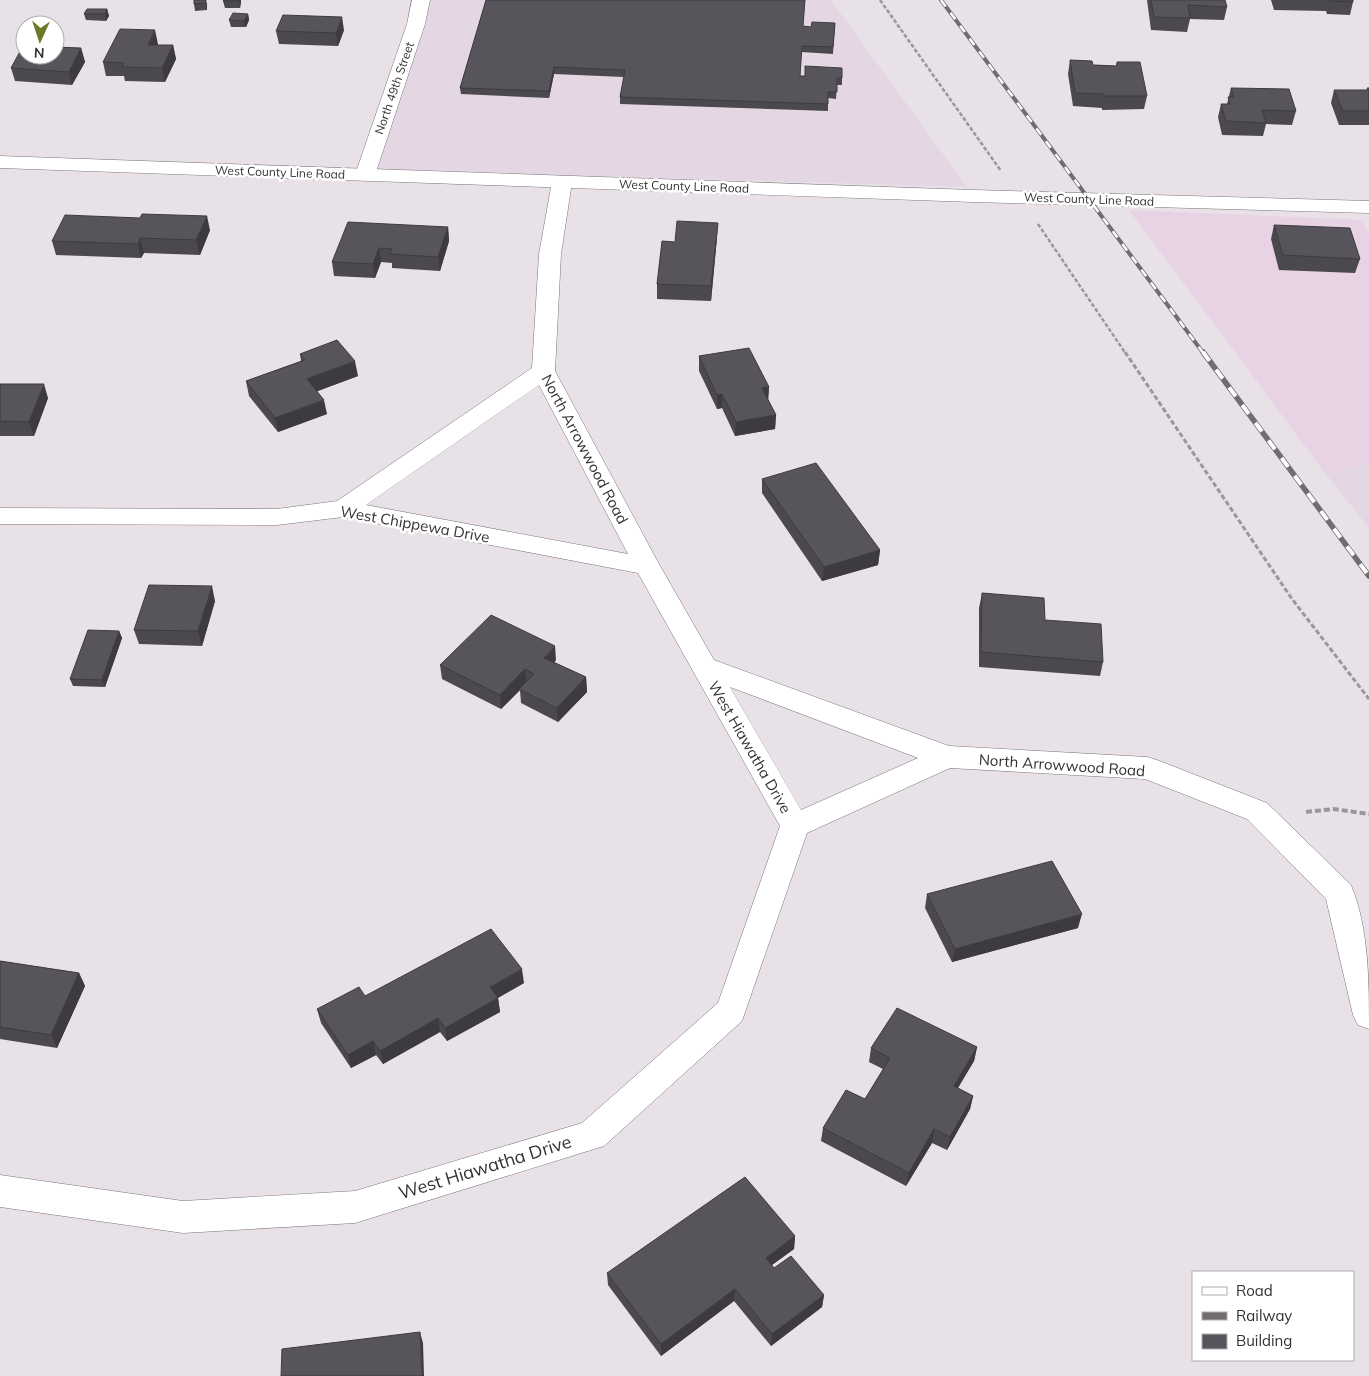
<svg xmlns="http://www.w3.org/2000/svg" width="1369" height="1376" font-family="Mulish,sans-serif">
<rect width="100%" height="100%" fill="#e8e2e8"/>
<!-- commercial -->
<path fill="#e7d3e3" d="M1129,210L1363,220L1369,235V465L1325,473Z"/>
<!-- built -->
<path fill="#e4d7e3" d="M421,0H831L967,187L559,175H365Z
M1369,465V528L1325,473Z"/>
<g fill="none" stroke-linecap="round" stroke-linejoin="round">
<!-- street casing -->
<g stroke="#7a7479" stroke-width="1">
<path id="street" d="M412,0H430L425,24L375,175L372,179L365,181L358,179L355,175L407,24Z
M562,176L569,178L572,182L561,254L555,371L660,566L714,660L949,746L1147,757L1157,760L1267,803L1351,885C1369,929 1369,981 1369,1029L1358,1025L1353,1015L1326,899L1247,819L1145,779L950,768L807,833L742,1021L604,1146L355,1223L183,1233L0,1207V1175L183,1201L355,1191L582,1123L718,1003L780,826L638,573L343,517L277,525L0,524V508L277,509L337,501L532,368L539,254L552,182L555,178ZM539,385L628,554L366,505ZM730,687L918,758L801,810Z"/>
</g>
<!-- secondary casing -->
<g stroke="#7a7479" stroke-width="1">
<path id="secondary" d="M0,156L973,190L1369,201V213L973,202L0,168Z"/>
</g>
<!-- path-far2 -->
<path stroke="#9b969b" stroke-width="2.5" stroke-dasharray="4 2" stroke-linecap="butt" d="M880,0L1001,171
M1038,224L1126,354"/>
<!-- path-far1 -->
<path stroke="#9b969b" stroke-width="3" stroke-dasharray="5 2.5" stroke-linecap="butt" d="M1125,352L1292,599L1369,699"/>
<!-- path -->
<path stroke="#9b969b" stroke-width="4" stroke-dasharray="6 3" stroke-linecap="butt" d="M1306,812L1334,809L1369,814"/>
<!-- street -->
<use href="#street" fill="#fff" fill-rule="evenodd"/>
<!-- secondary -->
<use href="#secondary" fill="#fff" fill-rule="evenodd"/>
<!-- rail-far1 casing -->
<g stroke="#706c6f" stroke-width="4">
<path id="rail-far1" d="M941,0L1204,354"/>
</g>
<!-- rail casing -->
<g stroke="#706c6f" stroke-width="5.5">
<path id="rail" d="M1203,352L1369,576"/>
</g>
<!-- rail-far1 -->
<use href="#rail-far1" stroke="#fff" stroke-width="2.5" stroke-dasharray="8" stroke-linecap="butt"/>
<!-- rail -->
<use href="#rail" stroke="#fff" stroke-width="4" stroke-dasharray="11" stroke-linecap="butt"/>
</g>
<!-- wall -->
<path fill="#4b484e" d="M194,0L207,4V10L195,11L194,4Z
M241,0L240,8H225L223,1Z
M486,0L803,26L811,27L835,23L833,54L801,52L800,76L842,78V85H837L836,99L828,98V111L620,104V97L624,77L554,74L549,98L461,94L460,88Z
M1147,0H1225L1227,7L1224,20L1190,19L1187,32L1151,30Z
M1271,0H1353V2L1350,15L1327,14L1326,11L1274,10Z
M107,9L109,16L106,21L86,20L84,14Z
M248,14L249,20L246,27H231L229,20Z
M344,30L338,46L279,44L276,31Z
M158,44V45H173L176,59L165,82L125,81L124,76H106L103,62Z
M81,48L85,62L72,85L15,81L11,68Z
M1070,60L1093,65L1116,66L1117,62L1147,96L1144,109L1102,110V108L1073,106L1068,74Z
M1231,88L1296,111L1292,125L1266,124L1263,136L1222,135L1218,117L1221,104H1227Z
M1367,88H1369V125H1339L1331,103L1334,90H1367Z
M1274,225L1360,259L1355,273L1279,270L1271,239Z
M448,227L449,241L440,271L392,268V263L381,262L375,278L334,276L332,262Z
M210,230L200,255L144,253L141,258L56,255L52,241Z
M717,237L711,301L657,299V284L675,242Z
M300,354L358,376L317,391L327,414L278,432L249,396L246,381L301,361Z
M699,356L769,387L768,400L776,415L775,429L735,436L722,408L717,409L699,371Z
M0,384L48,398L34,436H0Z
M762,479L880,550L878,565L822,581L762,493Z
M982,593L1045,620L1103,662L1100,676L979,667V608Z
M215,601L202,646L139,644L134,630Z
M119,631L122,638L105,687L73,686L70,679Z
M556,660L554,662L586,677L587,692L558,722L521,703L520,690L501,709L442,679L440,665Z
M927,894L1078,928L952,962L925,908Z
M0,961L79,973L85,986L57,1048L0,1039Z
M524,983L498,998L500,1012L447,1041L440,1032L383,1064L376,1055L351,1068L321,1023L317,1009L365,996Z
M977,1047L974,1061L958,1088L973,1096L970,1109L947,1150L932,1143L906,1186L821,1141L823,1128L865,1099L883,1069L869,1062L871,1048Z
M795,1236L794,1249L772,1265L774,1268L824,1295L822,1307L771,1346L734,1301L661,1356L608,1285L607,1273Z"/>
<!-- shaded-wall -->
<path fill="#3d3b40" d="M206,0L207,4V10L205,3Z
M239,0H241V2L240,8Z
M107,9L109,16L106,21L105,14Z
M248,14L249,20L246,27L244,21Z
M342,17L344,30L338,46L336,33Z
M155,30L158,44L151,58L148,45Z
M173,45L176,59L165,82L162,68Z
M81,48L85,62L72,85L69,72Z
M554,67V74L549,98V91Z
M207,216L210,230L200,255L196,240Z
M718,223L717,237L711,301V286Z
M448,227L449,241L440,271L438,257Z
M140,238L144,253L141,258L138,244Z
M379,248L381,262L375,278L373,264Z
M355,361L358,376L310,394L307,379Z
M44,384L48,398L34,436L29,422Z
M769,387L768,402L762,388Z
M722,394V408L717,409V395Z
M324,400L327,414L278,432L275,418Z
M776,415L775,429L735,436L736,422Z
M880,550L878,565L822,581L824,567Z
M212,586L215,601L202,646L198,631Z
M119,631L122,638L105,687L102,680Z
M555,646L556,660L545,672L544,658Z
M525,669L526,683L519,689L520,690L501,709L500,695Z
M586,677L587,692L558,722L557,708Z
M1082,914L1078,928L952,962L955,949Z
M522,969L524,983L492,1001L490,987Z
M79,973L85,986L57,1048L51,1035Z
M498,998L500,1012L447,1041L445,1028Z
M438,1018L440,1032L383,1064L380,1051Z
M373,1041L376,1055L351,1068L348,1055Z
M977,1047L974,1061L951,1099L954,1086Z
M973,1096L970,1109L947,1150L950,1137Z
M934,1129L932,1143L906,1186L909,1173Z
M795,1236L794,1249L765,1270L766,1258Z
M735,1289L734,1301L661,1356V1344Z
M824,1295L822,1307L771,1346L772,1334Z
M420,1332L423,1343L424,1376H422Z"/>
<!-- building -->
<path fill="#57545b" stroke="#3d3b40" d="M194,0H206L205,3L194,4Z
M224,0H239V1H223Z
M486,0H805L803,26L811,27L812,22L835,23L833,47L802,46L800,76H805V66L842,68V78H837V92H828V104L620,97L625,70L554,67L549,91L460,88Z
M1151,0H1225L1227,7L1188,5L1190,18L1154,17Z
M1330,0H1353V2L1330,1Z
M87,9H107L105,14H84Z
M233,13L248,14L244,21L229,20Z
M283,15L342,17L336,33L276,31Z
M120,29L155,30L148,45H173L162,68L122,67L124,63L103,62Z
M23,46H25V55H55V47L81,48L69,72L11,68Z
M1070,60L1092,61L1093,65L1117,66V62H1140L1147,96H1104V94L1075,93Z
M1231,88L1289,89L1296,111L1262,110L1266,123L1226,121L1221,104H1230L1228,97H1234Z
M1367,88H1369V111H1343L1334,90H1368Z
M142,214L207,216L196,240L140,238L138,244L52,241L65,215L140,218Z
M677,221L718,223L711,286L657,284L662,241L675,242Z
M348,222L448,227L438,257L390,254L392,249L379,248L373,264L332,262Z
M1274,225L1350,228L1360,259L1283,255Z
M337,340L355,361L307,379L324,400L275,418L246,381L305,360L300,354Z
M749,348L769,387L762,388L776,415L736,422L722,394L717,395L699,356Z
M0,384H44L29,422L0,421Z
M816,463L880,550L824,567L762,479Z
M149,585L212,586L198,631L134,630Z
M982,593L1044,598L1045,620L1101,624L1103,662L981,652Z
M491,615L555,646L544,658L586,677L557,708L519,689L534,674L525,669L500,695L440,665Z
M88,630L119,631L102,680L70,679Z
M1052,861L1082,914L955,949L927,894Z
M491,929L522,969L490,987L498,998L445,1028L438,1018L380,1051L373,1041L348,1055L317,1009L359,987L365,996Z
M0,961L79,973L51,1035L0,1027Z
M897,1008L977,1047L954,1086L973,1096L950,1137L934,1129L909,1173L823,1128L846,1090L865,1099L890,1058L871,1048Z
M745,1177L795,1236L766,1258L774,1268L791,1256L824,1295L772,1334L735,1289L661,1344L607,1273Z
M420,1332L422,1376H281L282,1349Z"/>
<g text-anchor="middle" dominant-baseline="central" stroke-width="5" stroke-linejoin="round" paint-order="stroke">
<!-- far-street labels -->
<g font-size="12" fill="#343133" stroke="#fff">
<text transform="translate(394 88) rotate(-71)">North 49th Street</text>
<text transform="translate(280 172) rotate(2)">West County Line Road</text>
<text transform="translate(684 186) rotate(2)">West County Line Road</text>
<text transform="translate(1089 199) rotate(2)">West County Line Road</text>
</g>
<!-- street labels -->
<g font-size="15" fill="#343133" stroke="#fff">
<text transform="translate(585 449) rotate(62)">North Arrowwood Road</text>
<text transform="translate(415 524) rotate(10)">West Chippewa Drive</text>
<text transform="translate(750 747) rotate(60)">West Hiawatha Drive</text>
<text transform="translate(1062 765) rotate(4)">North Arrowwood Road</text>
</g>
<!-- near-street labels -->
<g font-size="18" fill="#343133" stroke="#fff">
<text transform="translate(485 1167) rotate(-17)">West Hiawatha Drive</text>
</g>
</g>
<!-- legend -->
<rect x="1192" y="1271" width="162" height="90" fill="#ffffff" stroke="#aeadad"/>
<rect x="1202" y="1287" width="25" height="8" fill="#ffffff" stroke="#aeadad"/>
<text x="1236" y="1296" font-size="15" fill="#343133">Road</text>
<rect x="1202" y="1312" width="25" height="8" fill="#706c6f" stroke="#aeadad"/>
<text x="1236" y="1321" font-size="15" fill="#343133">Railway</text>
<rect x="1202" y="1334" width="25" height="15" fill="#57545b" stroke="#aeadad"/>
<text x="1236" y="1346" font-size="15" fill="#343133">Building</text>
<!-- north arrow -->
<g transform="translate(40 40) rotate(183)"><circle r="24" fill="#ffffff" stroke="#aeadad"/>
<path d="M0-4L9 19L0 12L-9 19Z" fill="#6a7a28"/>
<text y="-8" font-size="14" font-weight="bold" text-anchor="middle" fill="#343133">N</text>
</g>
</svg>
